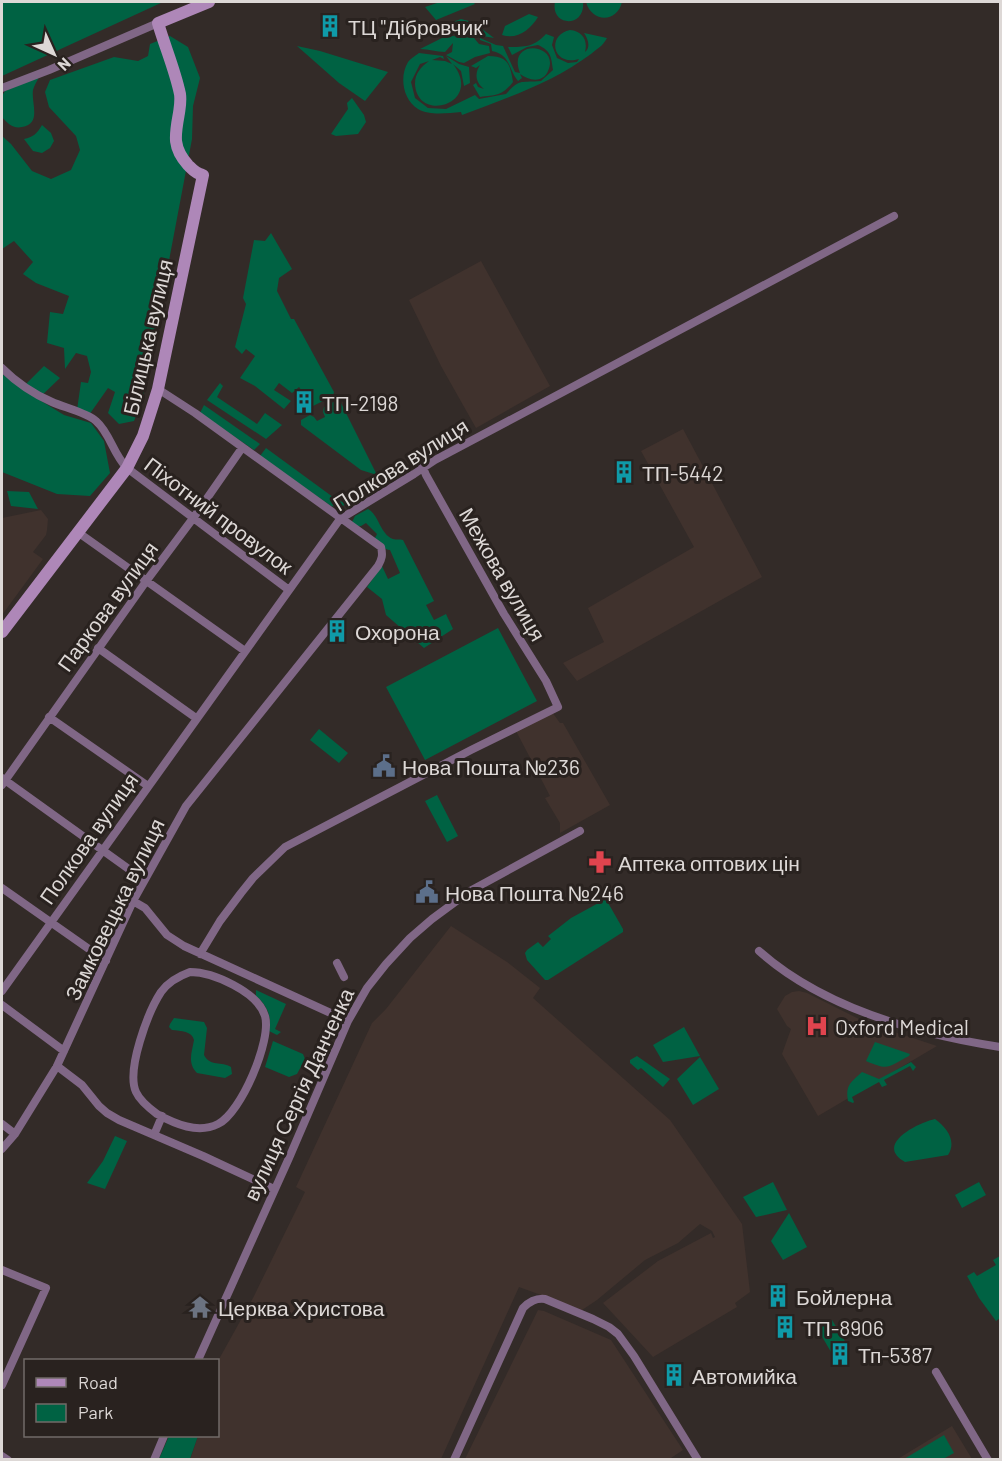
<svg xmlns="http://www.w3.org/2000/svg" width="1002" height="1461" font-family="Barlow,sans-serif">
<rect width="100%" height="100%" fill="#332b28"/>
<!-- built -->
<path fill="#40322d" d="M481,261L550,386L476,428L441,366L409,300Z
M683,429L762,577L577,681L563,663L604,642L588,608L694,547L641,451Z
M41,510L48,519L47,530L46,535L33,552L43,559L2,615V518Z
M552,712L560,723H563L610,805L560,833V823L545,798L550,796L515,729Z
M451,926L507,962L540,988L533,998L670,1120L742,1224L750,1292L735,1303L737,1307L653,1357L603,1303L658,1261L711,1233L713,1238L715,1237L712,1231L700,1224L678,1243L645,1260L597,1300L582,1310L519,1287L441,1459L190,1460L198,1436H218V1361L253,1298L305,1192L296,1187L372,1023L386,1009Z
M799,991L807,993L867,1023L937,1046L818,1116L782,1054L791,1029L787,1026L777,1009L785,996L792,992Z
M538,1310L544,1311L611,1340L683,1450L668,1460L465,1459Z
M952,1426L972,1459L896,1460Z"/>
<!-- green -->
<path fill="#006243" d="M2,2H163L2,76Z
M440,2H473L475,4L436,20L425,7Z
M555,2H583C586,28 550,27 555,2Z
M586,2H622C617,23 592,23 586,2Z
M529,14L538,17C530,30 517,40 502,35L505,26Z
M461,19L473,22L494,38L455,31L432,37L442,26Z
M570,30C583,31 588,41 585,52C591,47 588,39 584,33L607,38C602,47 599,47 591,54C552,83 507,98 462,115L461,112C448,113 430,116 418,109C403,100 399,77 408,62C410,59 415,56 419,53L443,56L444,59L440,57L432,60L445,61L452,64L446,56L459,64L469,67L470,83L464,86L461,71L453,64C484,104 417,124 415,84C415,73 421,67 429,61L420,64L411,82L415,98L428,108L446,109L475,95L479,99L506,94C520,78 521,83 541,81L553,70C551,56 551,51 538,45L527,47L512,55L508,47C525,47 534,47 546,34L554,37L552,45L557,58L568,63L577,62L579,59C554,67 545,36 570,30Z
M170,36L188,47L200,78L193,106L192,139L143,398L134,421L119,424L108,413L115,392L108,388L89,415L77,410L81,382L88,383L91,372L87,356L76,353L65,369L64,348L47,343L50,312L63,314L69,296L36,283L23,274L33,262L14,241L2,249V136L11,144L32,171L51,179L71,170L80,150L76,136L49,107L45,92L50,80L114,57L138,61L148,56L150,44Z
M453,36L474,38L479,44L489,46L490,53L475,57L464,63L459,62L446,55L452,52L453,43L445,52C436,52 429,49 420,49L442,38Z
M480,38L496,45L503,46L515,72L520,73C506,38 561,43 548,71C543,83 529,81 520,74L522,78L518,81C508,69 511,55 492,51L491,44L480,40Z
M297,46L320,51L388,72L365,101L339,83Z
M488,56C508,56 510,64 513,82C502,96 497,95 480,97L473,85L476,83L478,87L484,89C476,83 474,74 480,65L476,68L471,66Z
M39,77C37,81 34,86 33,90C31,103 42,124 22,127C13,129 7,123 2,117V96L5,91Z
M352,98L364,115L366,122L358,134L336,136L331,134L348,109L347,103Z
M42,125L51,133L54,141L50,148L42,153L33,151L24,139C33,137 37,134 42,125Z
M271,233L292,269L279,278L277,291L291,319H294L334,392L333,396L313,406L299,387L292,393L279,383L274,390L291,401L284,409L255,386L240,378L255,356L246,349L242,354L235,347L246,304L243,298L254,240L265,241Z
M44,366L60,378L38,399L64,415L91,423L104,441L110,473L90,496L57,494L2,472V374L22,388Z
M220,383L223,386L217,397L257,424L265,413L282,425L266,439L207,400Z
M339,399L377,475L361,470L301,425V420L310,415L314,417L317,421L325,417L323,412L324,407Z
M204,405L260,444L254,450L200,413Z
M266,448L337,500L348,504L339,507L331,506L260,456Z
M7,491L29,492L38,509L11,506Z
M368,509C379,515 380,534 393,539C396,540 399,539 403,540L434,601L426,605L434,620L446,614L453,629L424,648L386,615L382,599L367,587L382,566L388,579L400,573L390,550C385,550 377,543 375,538L377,534L366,523L361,526H357L352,522L355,516Z
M498,628L537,701L425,760L386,687Z
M319,729L348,753L339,763L310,740Z
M437,795L458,836L447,842L425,801Z
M604,900L607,901L623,929V932L548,980H545L527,960L525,953L527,950L538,942L543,947L551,939L548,936L571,918Z
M256,990L286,1004L275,1029L281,1032L277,1035L269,1031C272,1017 268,1006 256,996Z
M174,1018L204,1022L207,1028L204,1055C210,1067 222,1061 231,1067L232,1074L225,1078L197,1073C187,1063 192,1052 194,1040C192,1031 181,1031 172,1030L169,1027L170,1024Z
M684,1027L700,1056L663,1062L653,1045Z
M273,1041L303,1054L305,1059L297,1074L289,1077L265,1067Z
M875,1042L910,1054L909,1056C888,1067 889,1071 866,1061Z
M637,1056L670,1079L663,1087L641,1068L638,1070L630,1063V1060Z
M700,1057L719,1089L693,1105L677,1079Z
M911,1062L916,1067L913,1071L910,1066L884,1080L887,1085L882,1087L879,1082L852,1097L854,1102L853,1103L848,1101C845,1085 851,1082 862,1072L879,1079Z
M935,1119C947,1128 957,1141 948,1155L905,1162C874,1145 917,1123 935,1119Z
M115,1136L127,1141L105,1189L87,1183L103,1161Z
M773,1182L787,1210L756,1217L743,1197Z
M979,1182L986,1195L962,1208L955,1195Z
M789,1213L807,1247L783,1260L771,1241Z
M1000,1256V1318L996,1321L979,1298L967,1276L974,1272L977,1276L996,1265L993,1260Z
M832,1320L846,1343L831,1352L817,1328Z
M944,1435L954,1453L943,1459H904Z
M169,1436H198L190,1459H159Z"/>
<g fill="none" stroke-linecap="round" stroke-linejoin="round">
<!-- street -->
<path stroke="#806786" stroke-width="8" d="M2,88L49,70L158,23
M2,368C16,382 34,394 52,402C63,407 88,413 96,421C110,433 113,454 127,468L289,590
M79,533L245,651
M98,648L196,718
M49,717L148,786
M2,778L144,880
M2,785L147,580L194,517L242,448
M2,888L106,961
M133,901L145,908L167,935L184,946L348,1021
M759,951C823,1008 917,1034 1000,1047
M200,954L220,921L241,893L253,878L285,847L471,750L558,707L546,681L504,614L426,475L419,458
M337,963L344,977
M190,972C213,972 258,992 265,1016C272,1040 241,1113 218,1124C198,1134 175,1124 157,1114C149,1108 140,1101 136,1092C126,1070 148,1012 161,992C168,982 179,976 190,972Z
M2,991L340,519L414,474L435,460L894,216
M2,1005L64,1051
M57,1066L82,1085L99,1106L107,1113L119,1120L203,1156L274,1189
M2,1124L15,1134
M154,1135L162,1116
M2,1149L15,1134L57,1066L133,901L186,806L378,566C382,559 383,555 381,547L195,413L158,389
M2,1270L46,1288L2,1385
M198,1360L289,1158L348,1021L367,988L386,964L410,938L432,919L470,891L580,831
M936,1372L988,1460
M2,1456L8,1460
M154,1460L164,1436
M454,1460L523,1308C530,1301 536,1298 545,1299L593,1319L609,1327L618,1334L634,1356L698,1460"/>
<!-- secondary -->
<path stroke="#ae87b8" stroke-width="12" d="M2,632L127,468L143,436L158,389L203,175C196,174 192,169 188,165C172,147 175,135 179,113C180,106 181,101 180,94C175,70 165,47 158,23L209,2"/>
</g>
<!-- icons -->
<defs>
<g id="building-bare" transform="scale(1.8)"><path d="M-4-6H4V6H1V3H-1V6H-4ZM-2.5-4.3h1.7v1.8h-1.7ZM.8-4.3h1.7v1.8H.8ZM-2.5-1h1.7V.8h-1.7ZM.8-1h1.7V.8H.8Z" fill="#0f9aa8" stroke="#29221f" stroke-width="2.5" paint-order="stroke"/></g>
<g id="civic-bare" transform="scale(1.8)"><path d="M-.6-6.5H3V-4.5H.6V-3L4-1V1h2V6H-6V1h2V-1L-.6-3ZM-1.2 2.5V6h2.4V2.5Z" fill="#5c6f8a" stroke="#29221f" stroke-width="2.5" paint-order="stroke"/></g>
<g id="pharmacy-bare" transform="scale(1.8)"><path d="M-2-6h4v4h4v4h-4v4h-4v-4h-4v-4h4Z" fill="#e0444e" stroke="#29221f" stroke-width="2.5" paint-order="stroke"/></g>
<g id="hospital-bare" transform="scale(1.8)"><path d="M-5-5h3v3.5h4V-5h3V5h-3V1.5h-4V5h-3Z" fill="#e0444e" stroke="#29221f" stroke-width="2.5" paint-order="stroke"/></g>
<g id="temple-bare" transform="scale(1.8)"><path d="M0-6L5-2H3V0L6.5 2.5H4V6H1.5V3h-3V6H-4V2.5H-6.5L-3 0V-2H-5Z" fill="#6b7280" stroke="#29221f" stroke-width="2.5" paint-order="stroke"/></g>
</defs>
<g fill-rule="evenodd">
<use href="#building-bare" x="330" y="26"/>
<use href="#building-bare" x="304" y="402"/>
<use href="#building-bare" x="624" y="472"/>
<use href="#building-bare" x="337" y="631"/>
<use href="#civic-bare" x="384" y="766"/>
<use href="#pharmacy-bare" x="600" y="862"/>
<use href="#civic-bare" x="427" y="892"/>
<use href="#hospital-bare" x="817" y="1026"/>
<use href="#building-bare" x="778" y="1296"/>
<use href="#temple-bare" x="200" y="1307"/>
<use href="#building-bare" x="785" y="1327"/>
<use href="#building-bare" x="840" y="1354"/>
<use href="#building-bare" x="674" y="1375"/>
</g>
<g text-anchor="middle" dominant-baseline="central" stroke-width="6" stroke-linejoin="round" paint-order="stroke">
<!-- poi labels -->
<g font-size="21" fill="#ddd8d6" stroke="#29221f" text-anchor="start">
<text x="348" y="26">ТЦ "Дібровчик"</text>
<text x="322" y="402">ТП-2198</text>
<text x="642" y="472">ТП-5442</text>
<text x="355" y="631">Охорона</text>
<text x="402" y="766">Нова Пошта №236</text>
<text x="618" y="862">Аптека оптових цін</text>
<text x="445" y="892">Нова Пошта №246</text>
<text x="835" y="1026">Oxford Medical</text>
<text x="796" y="1296">Бойлерна</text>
<text x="218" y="1307">Церква Христова</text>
<text x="803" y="1327">ТП-8906</text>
<text x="858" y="1354">Тп-5387</text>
<text x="692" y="1375">Автомийка</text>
</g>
<!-- street labels -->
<g font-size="21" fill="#ddd8d6" stroke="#29221f">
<text transform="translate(147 337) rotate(-77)">Білицька вулиця</text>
<text transform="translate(400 464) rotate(-32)">Полкова вулиця</text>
<text transform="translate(219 515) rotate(37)">Піхотний провулок</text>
<text transform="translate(503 574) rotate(60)">Межова вулиця</text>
<text transform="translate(107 606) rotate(-54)">Паркова вулиця</text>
<text transform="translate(88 838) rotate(-55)">Полкова вулиця</text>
<text transform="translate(114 909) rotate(-64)">Замковецька вулиця</text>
<text transform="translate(298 1094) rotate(-65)">вулиця Сергія Данченка</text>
</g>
</g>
<!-- border -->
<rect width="1002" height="1461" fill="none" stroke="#ddd8d6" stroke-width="6"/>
<!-- legend -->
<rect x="24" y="1359" width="195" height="78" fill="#29221f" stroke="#716b68" stroke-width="1.5"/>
<rect x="36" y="1378" width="30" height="9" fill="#ae87b8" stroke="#716b68" stroke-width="1.5"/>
<text x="78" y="1389" font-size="18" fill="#ddd8d6">Road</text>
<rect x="36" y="1404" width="30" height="18" fill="#006243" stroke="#716b68" stroke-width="1.5"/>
<text x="78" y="1419" font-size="18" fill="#ddd8d6">Park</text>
<!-- north arrow -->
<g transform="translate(54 54) rotate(135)" stroke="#29221f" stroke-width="4.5" paint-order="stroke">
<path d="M0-4.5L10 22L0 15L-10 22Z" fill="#ddd8d6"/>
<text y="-9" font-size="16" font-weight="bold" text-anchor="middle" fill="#ddd8d6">N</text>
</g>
</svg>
